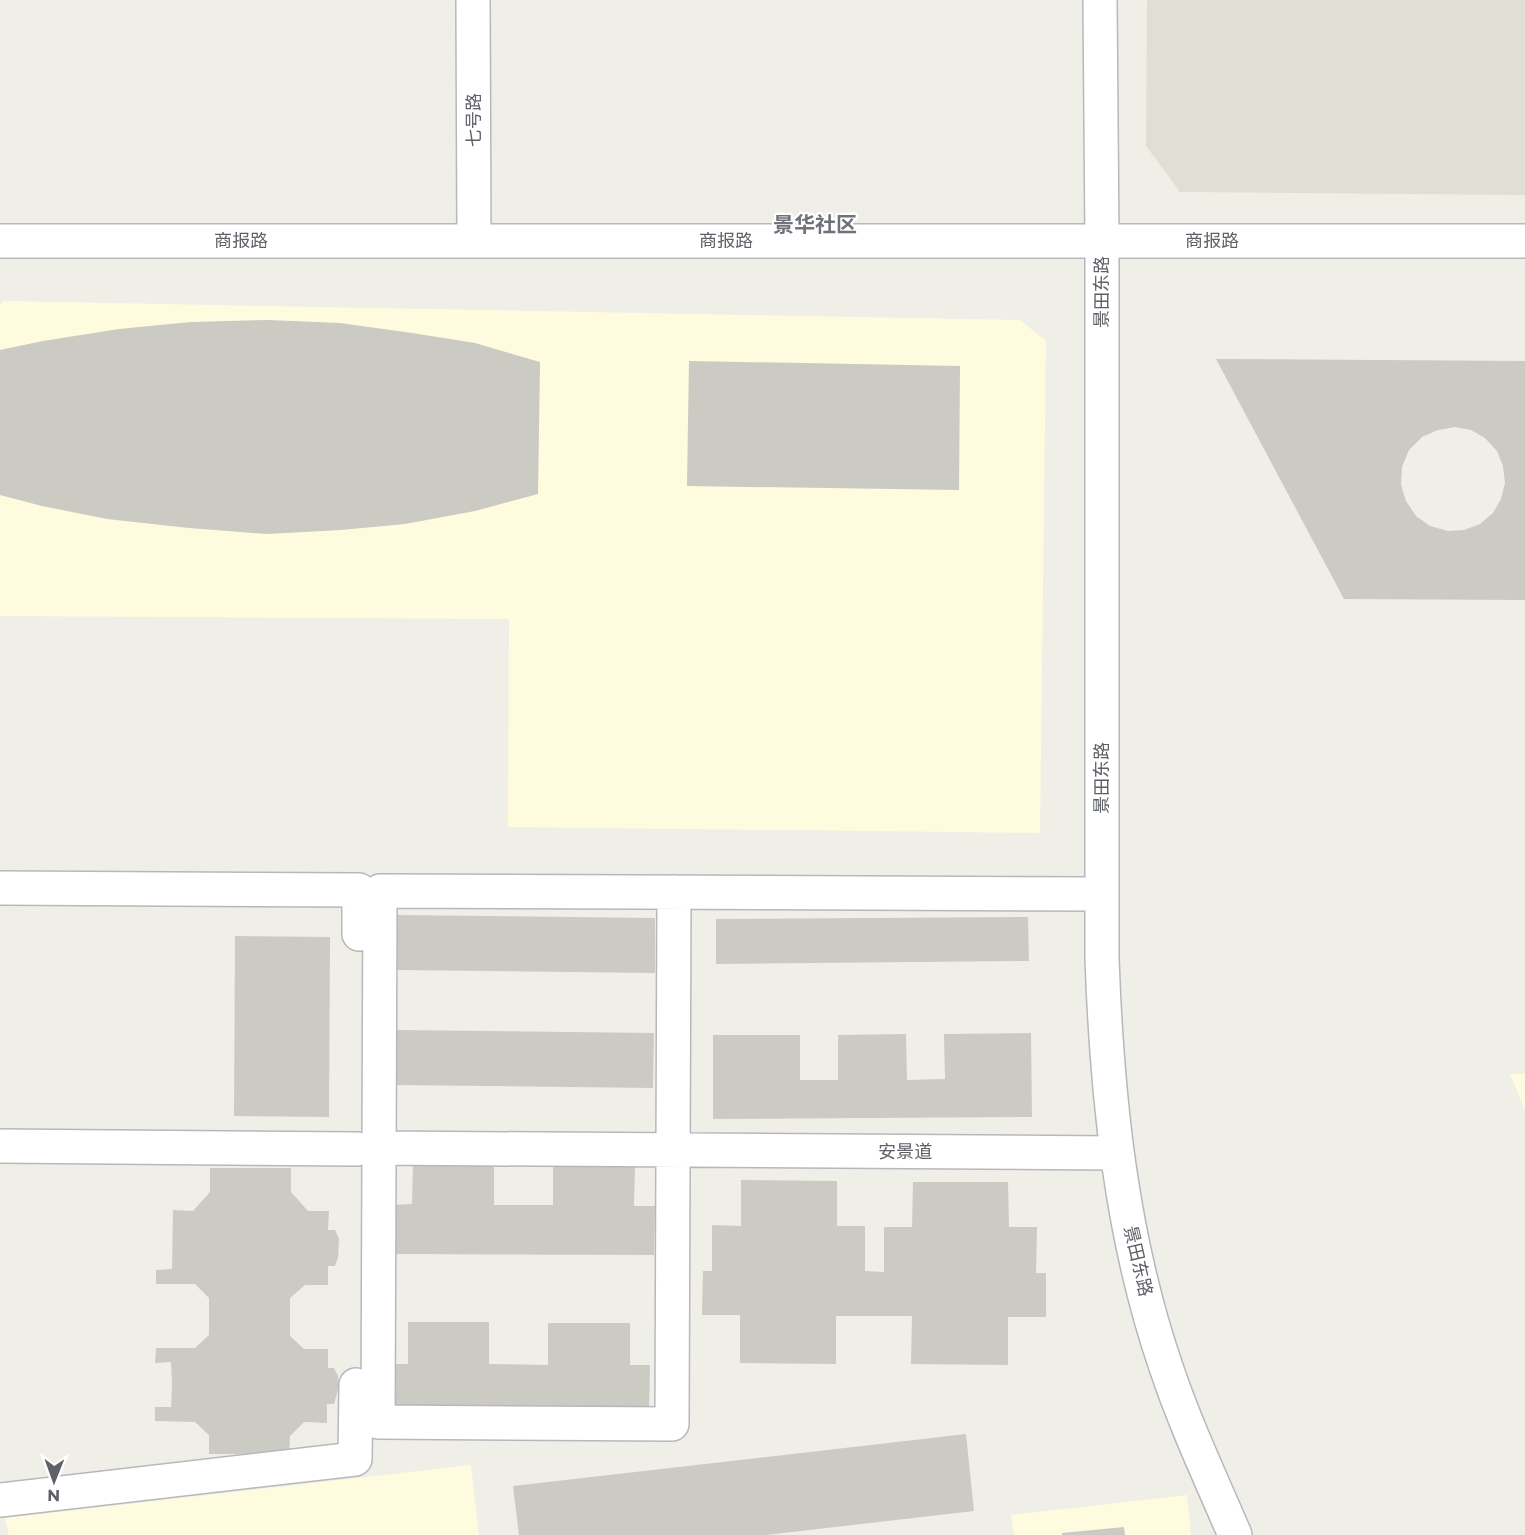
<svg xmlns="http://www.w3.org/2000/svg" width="1525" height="1535" font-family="Montserrat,'Noto Sans SC',sans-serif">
<rect width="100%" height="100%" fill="#f0efe7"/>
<!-- commercial -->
<path fill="#fefbde" d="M3,301L1020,320L1046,341L1040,833L508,827L509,619L0,616V304Z
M1510,1074H1525V1110Z
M471,1465L479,1535H9L5,1518Z
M1187,1495L1191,1535H1014L1011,1515Z"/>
<!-- education -->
<path fill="#e0dfd5" d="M1147,0H1525V195L1180,192L1146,146Z"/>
<!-- building -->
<path fill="#cbcac3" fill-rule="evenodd" d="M268,320L340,323L412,333L475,343L540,362L538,494L475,511L405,524L341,530L267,534L189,528L107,519L42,506L0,495V350L43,341L119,329L191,322Z
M1216,359L1525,361V600L1344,599ZM1455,427L1471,430L1485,438L1497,451L1503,466L1505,483L1501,499L1493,513L1480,524L1464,530L1448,531L1430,526L1416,516L1406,501L1401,485L1402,467L1409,450L1422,437L1438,430Z
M689,361L960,366L959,490L687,486Z
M397,915L655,918V973L397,970Z
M1028,917L1029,961L716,964V919Z
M235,936L330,937L329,1117L234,1116Z
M396,1030L654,1033L653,1088L395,1085Z
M1031,1033L1032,1117L713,1119V1035H800V1080H838V1035L906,1034L907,1080L945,1079L944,1034Z
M413,1163H494V1205H553V1163L635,1164L634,1206H655L654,1255L392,1254V1205L412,1204Z
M210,1168H291V1192L308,1211H329L328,1230H335L339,1239L338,1258L335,1266H328V1285H305L290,1298V1336L304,1349H328V1368H334L338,1376L339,1386L334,1404H327V1423L304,1422L290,1436L289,1454H209V1435L195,1422L155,1421V1407H171L172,1385L171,1362L155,1363L156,1348H195L209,1335V1298L195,1284H156V1270L172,1269L173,1210L193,1211L210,1192Z
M741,1180L837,1181V1226H865V1271L884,1272V1227H912L913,1182H1008L1009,1227H1037L1036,1273H1046V1317H1008V1365L911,1364L912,1316H836V1364L740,1363V1315H702L703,1271H712V1225L741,1226Z
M408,1322H489V1364L548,1365V1323H630V1365H650L649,1415L387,1413V1364H408Z
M966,1434L974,1511L766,1535H519L513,1486Z
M1124,1527L1125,1535H1062V1533Z"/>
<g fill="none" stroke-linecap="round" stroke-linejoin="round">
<!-- minor casing -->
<g stroke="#b7b8bd" stroke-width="36">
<path id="minor" d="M473,0L474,241
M1100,0L1102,241V959C1107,1097 1121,1236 1166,1367C1185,1424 1211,1479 1235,1535
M0,241H1525
M0,888L359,890V934
M674,892L672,1424L378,1422L380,891L1102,894
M0,1146L357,1149
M379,1148L1117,1153
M0,1500L355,1459L356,1385"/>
</g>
<!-- minor -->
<use href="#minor" stroke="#fff" stroke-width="33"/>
</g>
<g text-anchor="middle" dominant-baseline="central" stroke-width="4.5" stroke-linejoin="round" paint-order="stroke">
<!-- street labels -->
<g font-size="18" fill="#5e6167" stroke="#fff">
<text transform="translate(474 120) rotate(-90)">七号路</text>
<text x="241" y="241">商报路</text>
<text x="726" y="241">商报路</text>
<text x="1212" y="241">商报路</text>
<text transform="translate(1102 292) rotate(-90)">景田东路</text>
<text transform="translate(1102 778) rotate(-90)">景田东路</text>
<text x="905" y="1152">安景道</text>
<text transform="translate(1138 1261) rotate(77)">景田东路</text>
</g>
<!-- quarter labels -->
<g font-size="21" font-weight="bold" fill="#6f7379" stroke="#fff">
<text x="815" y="224">景华社区</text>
</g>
</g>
<!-- north arrow -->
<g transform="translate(54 1481) rotate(181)" stroke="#ffffff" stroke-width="4.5" paint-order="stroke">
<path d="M0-4.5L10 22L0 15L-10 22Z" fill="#5e6167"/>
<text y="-9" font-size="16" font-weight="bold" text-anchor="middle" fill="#5e6167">N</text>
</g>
</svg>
